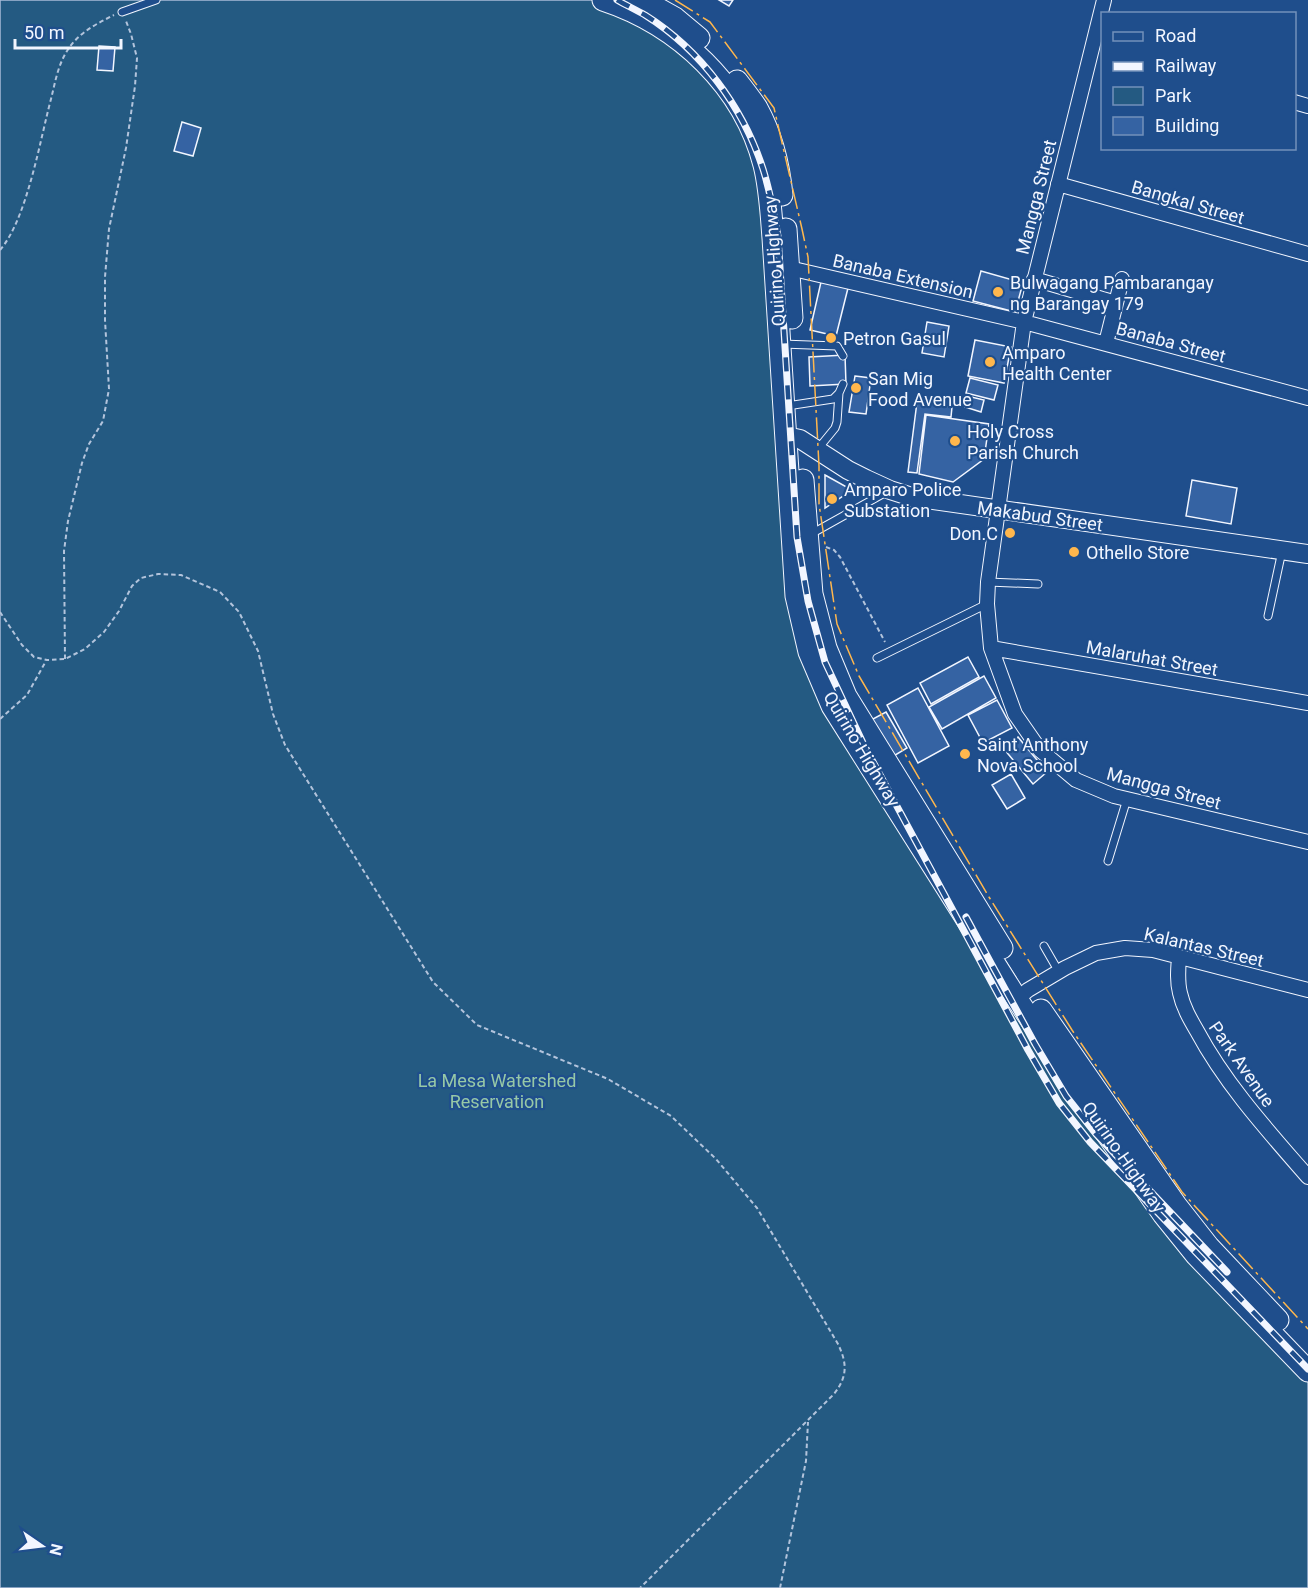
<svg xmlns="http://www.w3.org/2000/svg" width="1308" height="1588" font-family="Roboto,sans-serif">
<rect width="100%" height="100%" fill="#1f4e8c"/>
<!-- green -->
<path fill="#245a82" stroke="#a8bbd7" stroke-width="1.5" d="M0,0H621L648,11L760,132L805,596L840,700L1105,1118L1308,1363V1588H0Z"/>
<!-- building -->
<path fill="#3563a3" stroke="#f2f6ff" stroke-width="1.5" d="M719,0H733L729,6Z
M99,46L115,47L113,71L97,70Z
M182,122L201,128L193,156L174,151Z
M981,271L1023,283L1015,312L973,301Z
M821,282L848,288L836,336L810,330Z
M927,322L949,326L944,357L922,353Z
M975,340L1011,347L1004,383L968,376Z
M845,355L846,384L810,386L809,357Z
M855,376L871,378L866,414L849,412Z
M970,378L998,385L994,400L966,393Z
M967,396L984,400L981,412L965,407Z
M917,402L952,407L951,417L925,414L917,473L908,472Z
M926,415L989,424L984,459L953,482L919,474Z
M825,475L852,490L825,508Z
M1192,480L1237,488L1231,524L1186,516Z
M968,657L979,677L931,704L920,683Z
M984,676L996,698L942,729L929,707Z
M918,688L949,746L918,763L887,705Z
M997,700L1012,728L983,743L968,715Z
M886,712L907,748L892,757L871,720Z
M1018,737L1047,772L1033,784L1004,749Z
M1011,774L1025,798L1007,809L992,785Z"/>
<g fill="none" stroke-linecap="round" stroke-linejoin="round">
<!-- lane casing -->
<g stroke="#f2f6ff" stroke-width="9">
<path id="lane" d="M122,12L156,0
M782,344L837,346L843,356
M787,406L833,399L839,393L843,384
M817,450L835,428L837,422L839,393
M811,534L888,491
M988,582L1038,584
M1268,616L1282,551
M877,658L987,604
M1108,861L1127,799
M1044,946L1059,972"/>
</g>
<!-- street casing -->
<g stroke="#f2f6ff" stroke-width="16">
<path id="street" d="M1104,0L1024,322L988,582L987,604L991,648L1015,714L1040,750L1076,780L1114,796L1308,842
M1294,102L1308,106
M1058,184L1308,254
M783,269L789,268L1024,322L1308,398
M1034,279L1116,303
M1106,343L1122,279
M991,648L1308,703
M1179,957C1178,970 1177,981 1180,993C1183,1007 1190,1019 1197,1031C1226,1085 1268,1131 1308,1177
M1017,999L1028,990L1065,968L1096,953L1125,948L1153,950L1308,990"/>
</g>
<!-- secondary casing -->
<g stroke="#f2f6ff" stroke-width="20">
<path id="secondary" d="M786,436L800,439L848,470L866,479L890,490L912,497L1308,554"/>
</g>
<!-- primary casing -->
<g stroke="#f2f6ff" stroke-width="23">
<path id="primary" d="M603,0C679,25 744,86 764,165C770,189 771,213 773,238L796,596L809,652L832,706L1017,999L1106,1133L1163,1214L1196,1255L1308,1371
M643,0L675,18L699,38
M737,81C744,90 751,99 757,108C772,135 779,165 782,195
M786,229L792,318
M803,480L812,594L826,648L846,696L1002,948
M1041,1010L1176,1205L1209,1247L1278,1320"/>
</g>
<!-- path -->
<path stroke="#b3c4dc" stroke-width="2" stroke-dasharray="4.5 3" stroke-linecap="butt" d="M0,250C27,219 40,140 51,99C55,83 58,65 67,51C78,33 96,24 114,15
M826,547L834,550L840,557L885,642
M0,612L22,645L34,657L47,660L65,659L85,649L104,632L119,611L132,586L141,578L158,574L181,575L220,592L239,612L258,651L273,714L285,745L433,982L477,1025L608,1079L671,1116L716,1159L757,1208L838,1344C847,1363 848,1376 834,1394L640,1588
M65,659L64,551L68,521L82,463L89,444L103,421L109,389L105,320V277L109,229L126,148L135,86L137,58L131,34L126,21
M0,719L27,695L46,661
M780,1588L806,1461L808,1422"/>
<!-- lane -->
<use href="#lane" stroke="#1f4e8c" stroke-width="7"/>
<!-- street -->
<use href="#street" stroke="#1f4e8c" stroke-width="14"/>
<!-- secondary -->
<use href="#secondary" stroke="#1f4e8c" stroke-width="18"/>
<!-- primary -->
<use href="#primary" stroke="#1f4e8c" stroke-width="21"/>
<!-- rail casing -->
<g stroke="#f2f6ff" stroke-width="7">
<path id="rail" d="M617,0C626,5 636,10 645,15C701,50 743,107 763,169C770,191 774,213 778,236L797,537L808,601L825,662L864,745L1028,1050L1059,1103L1090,1142L1308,1369
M966,917L1035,1044L1066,1096L1096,1134L1227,1272"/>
</g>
<!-- rail -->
<use href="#rail" stroke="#1f4e8c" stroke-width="4.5" stroke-dasharray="14" stroke-linecap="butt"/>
<!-- power -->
<path stroke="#ffb74d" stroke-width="1.5" stroke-dasharray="21 4.5 3 4.5" stroke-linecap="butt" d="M675,0L710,22L774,108L802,229L808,257L819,466V504L837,624L859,676L989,897L1072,1030L1182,1192L1308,1329"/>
</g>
<!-- markers -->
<g fill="#ffb74d" stroke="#1f4e8c" stroke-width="2">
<circle cx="998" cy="292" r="6"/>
<circle cx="831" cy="338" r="6"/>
<circle cx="990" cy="362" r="6"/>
<circle cx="856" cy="388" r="6"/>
<circle cx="955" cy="441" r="6"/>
<circle cx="832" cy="499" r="6"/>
<circle cx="1010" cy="533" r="6"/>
<circle cx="1074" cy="552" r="6"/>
<circle cx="965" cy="754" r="6"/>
</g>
<g text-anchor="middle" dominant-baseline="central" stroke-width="4.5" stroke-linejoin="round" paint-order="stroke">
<!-- street labels -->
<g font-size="18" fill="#f2f6ff" stroke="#1f4e8c">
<text transform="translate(1036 197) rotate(-76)">Mangga Street</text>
<text transform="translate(1188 202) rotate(16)">Bangkal Street</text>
<text transform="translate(774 261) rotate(-94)">Quirino Highway</text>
<text transform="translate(903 276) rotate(13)">Banaba Extension</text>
<text transform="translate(1171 342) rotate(15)">Banaba Street</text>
<text transform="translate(1040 516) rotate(8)">Makabud Street</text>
<text transform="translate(1152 658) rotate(10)">Malaruhat Street</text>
<text transform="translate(862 749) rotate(59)">Quirino Highway</text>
<text transform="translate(1164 788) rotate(15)">Mangga Street</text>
<text transform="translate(1204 947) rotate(13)">Kalantas Street</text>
<text transform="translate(1242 1064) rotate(55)">Park Avenue</text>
<text transform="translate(1124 1157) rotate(55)">Quirino Highway</text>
</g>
<!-- poi labels -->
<g font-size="18" fill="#f2f6ff" stroke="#1f4e8c" text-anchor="start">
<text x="1010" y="282">Bulwagang Pambarangay<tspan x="1010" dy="21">ng Barangay 179</tspan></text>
<text x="843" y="338">Petron Gasul</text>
<text x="1002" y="352">Amparo<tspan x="1002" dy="21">Health Center</tspan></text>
<text x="868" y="378">San Mig<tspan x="868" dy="21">Food Avenue</tspan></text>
<text x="967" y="431">Holy Cross<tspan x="967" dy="21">Parish Church</tspan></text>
<text x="844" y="489">Amparo Police<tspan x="844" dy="21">Substation</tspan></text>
<text x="998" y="533" text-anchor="end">Don.C</text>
<text x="1086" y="552">Othello Store</text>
<text x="977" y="744">Saint Anthony<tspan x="977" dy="21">Nova School</tspan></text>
</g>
<!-- park labels -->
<g font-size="18" fill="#97c8a6" stroke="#1f4e8c">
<text x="497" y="1080">La Mesa Watershed<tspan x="497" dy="21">Reservation</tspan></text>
</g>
</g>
<!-- legend -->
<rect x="1101" y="12" width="195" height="138" fill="#1f4e8c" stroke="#7391ba" stroke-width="1.5"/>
<rect x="1113" y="32" width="30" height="9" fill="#1f4e8c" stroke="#7391ba" stroke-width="1.5"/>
<text x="1155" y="42" font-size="18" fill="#f2f6ff">Road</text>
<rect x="1113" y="62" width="30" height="9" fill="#f2f6ff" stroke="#7391ba" stroke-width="1.5"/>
<text x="1155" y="72" font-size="18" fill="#f2f6ff">Railway</text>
<rect x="1113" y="87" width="30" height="18" fill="#245a82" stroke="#7391ba" stroke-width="1.5"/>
<text x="1155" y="102" font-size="18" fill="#f2f6ff">Park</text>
<rect x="1113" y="117" width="30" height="18" fill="#3563a3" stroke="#7391ba" stroke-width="1.5"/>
<text x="1155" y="132" font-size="18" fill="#f2f6ff">Building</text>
<!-- north arrow -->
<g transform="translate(42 1546) rotate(104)" stroke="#1f4e8c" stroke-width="4.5" paint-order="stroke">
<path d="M0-4.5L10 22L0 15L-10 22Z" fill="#f2f6ff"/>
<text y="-9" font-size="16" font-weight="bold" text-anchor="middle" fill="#f2f6ff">N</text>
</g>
<!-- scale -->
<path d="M15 39v9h106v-9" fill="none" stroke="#f2f6ff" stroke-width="3"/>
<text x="24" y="39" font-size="18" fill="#f2f6ff" stroke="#1f4e8c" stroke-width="4.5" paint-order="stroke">50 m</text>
</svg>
